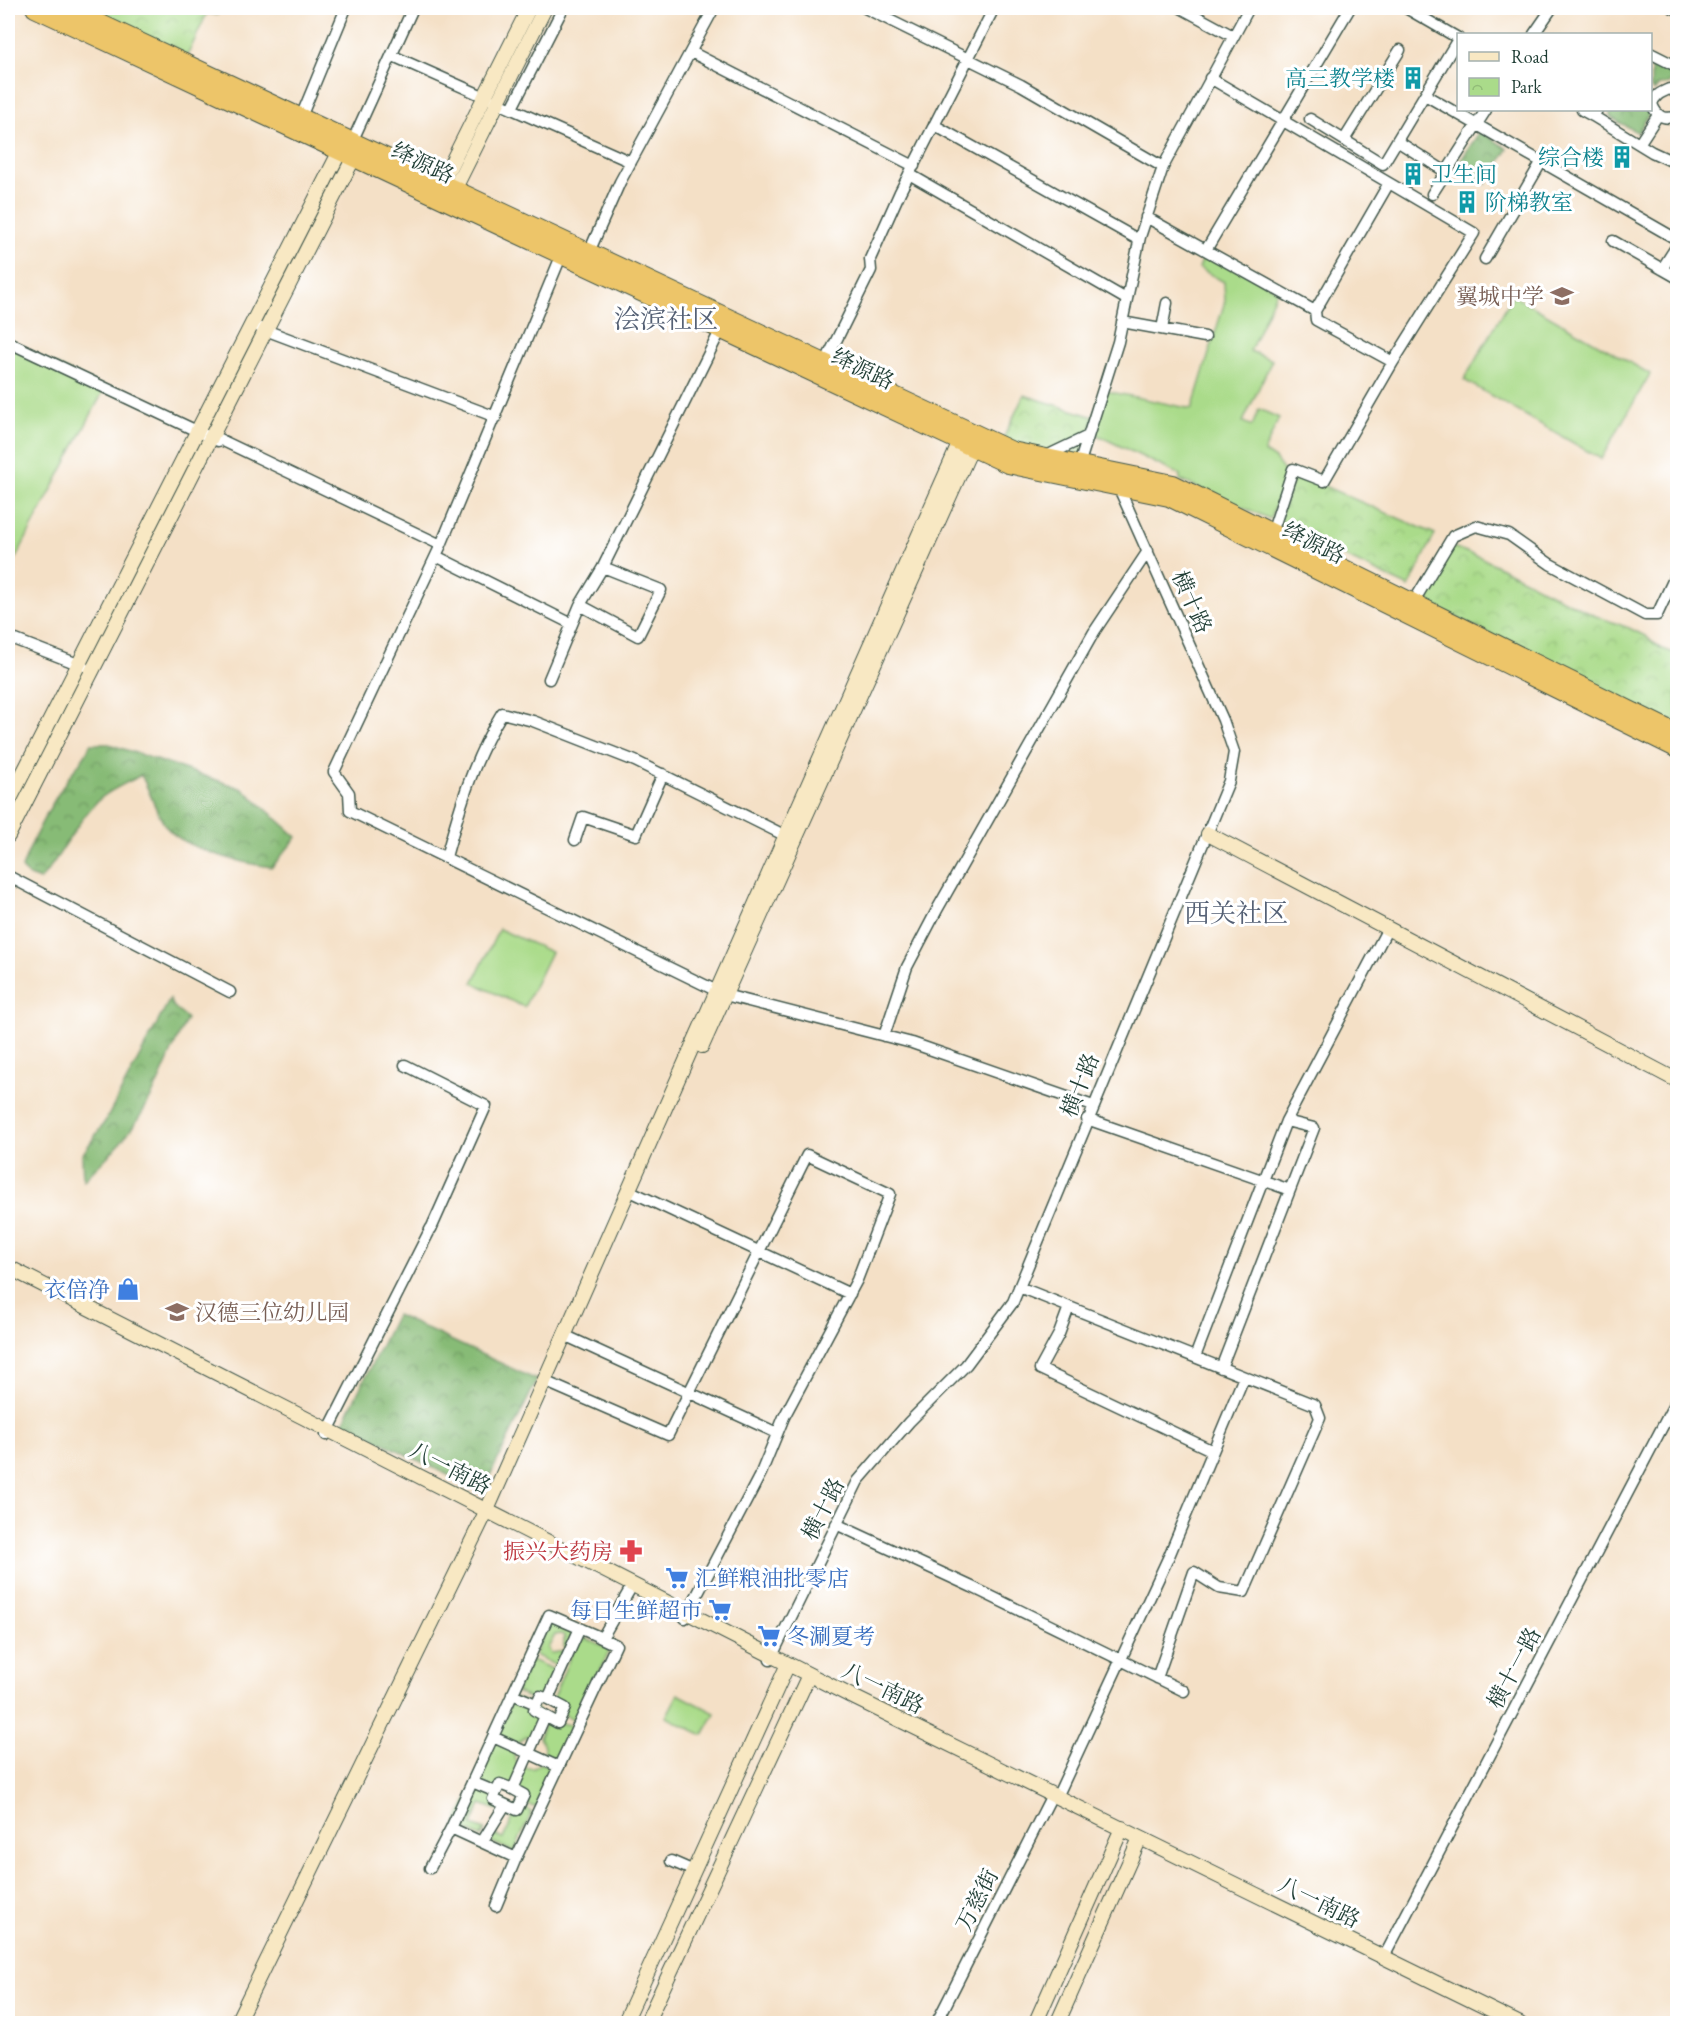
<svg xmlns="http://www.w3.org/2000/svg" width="1685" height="2031" font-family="'EB Garamond','Noto Serif SC',serif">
<defs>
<pattern id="forest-crowns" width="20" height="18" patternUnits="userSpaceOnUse" patternTransform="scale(1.5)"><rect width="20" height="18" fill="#87bb76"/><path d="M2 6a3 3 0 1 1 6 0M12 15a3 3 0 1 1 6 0" fill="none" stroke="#6e9962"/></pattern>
<pattern id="park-crowns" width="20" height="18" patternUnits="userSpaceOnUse" patternTransform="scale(1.5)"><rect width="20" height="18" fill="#aadb8a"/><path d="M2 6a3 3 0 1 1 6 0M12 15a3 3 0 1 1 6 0" fill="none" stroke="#92bd78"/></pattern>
</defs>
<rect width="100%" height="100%" fill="#fff"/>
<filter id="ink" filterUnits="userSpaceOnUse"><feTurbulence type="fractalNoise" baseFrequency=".0167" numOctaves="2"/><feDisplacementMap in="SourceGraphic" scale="12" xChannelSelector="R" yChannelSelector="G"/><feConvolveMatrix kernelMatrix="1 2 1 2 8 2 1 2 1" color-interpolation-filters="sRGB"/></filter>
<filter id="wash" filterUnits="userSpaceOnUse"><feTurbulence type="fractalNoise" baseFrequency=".008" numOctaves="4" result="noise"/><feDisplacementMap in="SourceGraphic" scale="24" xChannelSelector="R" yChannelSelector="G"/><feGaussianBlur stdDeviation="1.35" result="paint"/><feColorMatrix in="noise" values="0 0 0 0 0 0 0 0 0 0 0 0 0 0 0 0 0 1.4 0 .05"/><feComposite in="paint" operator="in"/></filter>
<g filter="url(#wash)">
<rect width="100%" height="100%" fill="#f4e0c6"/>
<!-- grass -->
<path fill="#aadb8a" stroke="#648c5f" stroke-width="1.5" d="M1206,250L1277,290L1250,351L1272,360L1243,422L1252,426L1259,409L1279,418L1264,452L1275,459L1287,475L1270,519L1180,480V475L1089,431L1102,390L1192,409L1225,301L1224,282L1199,268Z
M1513,295L1650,374L1601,459L1464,380Z
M8,342L105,388L8,573Z
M499,929L551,952L524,1007L473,983Z
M548,1621L576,1632L568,1648L564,1647V1636L561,1634L555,1635L548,1648L551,1653L567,1651L560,1668L535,1655Z
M579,1635L610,1649L577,1721L565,1715L553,1698Z
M531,1660L557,1671L546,1696L535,1701L516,1692Z
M678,1694L715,1713L703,1735L666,1717Z
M514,1697L533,1705L542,1716L534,1736H527L516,1744L496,1736Z
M546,1720L575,1726L556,1763L546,1757L543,1744L539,1738Z
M494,1740L513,1748L515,1760L521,1766L512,1786L495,1789L475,1780Z
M540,1763L554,1768L537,1808L524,1803L515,1789L524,1768H534Z
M474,1784L494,1793L503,1805L500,1811L481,1804L472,1825L485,1830L481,1837L456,1825Z
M522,1806L532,1812L514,1852L487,1840L490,1833L504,1838L513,1818L503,1813L506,1807Z"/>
<!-- forest -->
<path fill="url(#forest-crowns)" stroke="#537c55" stroke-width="1.5" d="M1651,60L1676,71L1669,84L1659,85L1654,91L1651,89Z
M1610,110H1648L1649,114L1638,133L1610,117Z
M1480,131L1508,149L1486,184L1457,166Z
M90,744H109L243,789L297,837L272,867C245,864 187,850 168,829C157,817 150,790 141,775C129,782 112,789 101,798C77,819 62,856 40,880L29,876L22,868C34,835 46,813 65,783C73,769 86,759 90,744Z
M170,999L171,1004L187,1019C173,1045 164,1073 150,1099C134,1131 109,1156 83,1181L82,1155L106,1120Z
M396,1315L537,1380L482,1492L343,1423Z"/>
<!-- park -->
<path fill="url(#park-crowns)" stroke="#648c5f" stroke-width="1.5" d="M67,8H221L217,15L207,13L184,63Z
M1024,395L1094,417L1079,465L1000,445Z
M1296,474L1435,534L1409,587L1280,526L1282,511Z
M1450,546L1480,557L1593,615L1629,628L1645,636L1660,648L1677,654V730L1430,604L1428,598Z"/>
</g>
<g filter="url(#ink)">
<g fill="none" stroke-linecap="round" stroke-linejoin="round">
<!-- street casing -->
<g stroke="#3f554a" stroke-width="13">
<path id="street" d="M865,8L1021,85L1163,167
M1181,8L1233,36
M1406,8L1458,38
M1673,8L1678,10
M1534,34L1552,8
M691,52L914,166
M1650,53L1678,67
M393,56L631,162
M1210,78L1389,183L1315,311L1316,320L1393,362L1324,481L1293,469L1272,533
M1678,93L1669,89C1660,93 1655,95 1652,104C1657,118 1665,120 1678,116
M1425,95L1678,240
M512,108L563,8
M1582,110L1593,116
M1597,110L1593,116L1652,152L1678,164
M301,117L346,8
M1310,119L1383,164L1458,39
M934,125L1139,240
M1344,140L1400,50
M1397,141L1446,172
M352,142L413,8
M1639,144L1658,115
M909,174L1126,299
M1389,183L1474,233L1393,362
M1432,194L1486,110
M1146,217L1315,311
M1613,241L1678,278
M1206,250L1350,8
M589,252L620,182L714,8
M562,254L441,545L334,772L349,793L350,811L725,995L912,1043L1093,1106
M1485,259L1542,161
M1662,269L1678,244
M1122,322L1205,337
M260,328L496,417
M1162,329L1167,303
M8,342L218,441
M825,363L871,270L870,259L900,192L994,8
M219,439L441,545
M1044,457L1088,436
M1079,465L1118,342L1140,237L1163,167L1249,8
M436,556L572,624
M1413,603L1453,536L1476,526L1509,535L1550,564L1645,615H1657L1678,570
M580,605L603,567
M8,637L83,666
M549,679L580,605L638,636L661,590L603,567L721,329
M575,840L583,817L636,835L663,774
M446,857C460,806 474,758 502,713L533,721L635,761L790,838
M8,876L230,992
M884,1036L907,967L938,908L1094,632L1148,551
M405,1065L486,1106L431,1229
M1087,1119L1290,1190
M628,1190L850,1294
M1019,1287L1315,1405L1320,1418L1244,1592L1219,1588L1194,1572L1157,1678
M1069,1307L1059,1334L1040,1369L1213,1451
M564,1335L777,1433
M1195,1357L1286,1121
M1221,1368L1314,1128L1286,1121L1387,930
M544,1381L668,1435L807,1155L890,1194L857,1280L784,1417L761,1473L685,1618
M326,1435L431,1228
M836,1524L972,1587L1184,1691
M599,1637L616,1645L516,1858L451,1828L549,1615L602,1638L629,1591L632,1584
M770,1660L858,1481L909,1422L966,1365L1013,1302L1229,781L1234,752L1223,720L1118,486
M512,1694L536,1704
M545,1716L558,1723L565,1708L548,1699
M493,1737L559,1767
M472,1782L496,1792
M513,1789L524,1795L517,1810L493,1799L500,1784L513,1789L545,1716L534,1710L540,1696L548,1699L580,1628
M1057,1797L1169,1556L1244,1377
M482,1842L505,1805
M671,1861L694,1871
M430,1868L451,1828
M496,1906L516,1858
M1384,1957L1678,1397
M936,2024L1052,1795"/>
</g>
<!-- secondary casing -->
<g stroke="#3f554a" stroke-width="16">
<path id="secondary" d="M441,184L529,8
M454,190L545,8
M8,803L340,151
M1208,834L1678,1081
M8,836L354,157
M702,1046L975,440
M8,1267L855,1698L1520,2024
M236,2024L487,1510L964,433
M624,2024L788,1664
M646,2024L809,1675
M1035,2024L1122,1828
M1057,2024L1140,1838"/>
</g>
<!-- highway casing -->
<g stroke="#3f554a" stroke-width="20">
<path id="highway" d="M35,8L1008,464L1169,497L1678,749
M67,8L1012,451L1173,484L1678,734"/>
</g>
<!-- street -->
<use href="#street" stroke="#fff" stroke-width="10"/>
<!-- secondary -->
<use href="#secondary" stroke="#f8e8c3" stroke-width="14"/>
<!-- highway -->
<use href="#highway" stroke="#edc569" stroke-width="18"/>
</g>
</g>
<!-- icons -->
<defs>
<g id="building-bare" transform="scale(1.8)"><path d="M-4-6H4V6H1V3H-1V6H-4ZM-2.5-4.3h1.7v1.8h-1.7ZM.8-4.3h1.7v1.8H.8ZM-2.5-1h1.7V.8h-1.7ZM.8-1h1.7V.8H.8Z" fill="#0f9aa8" stroke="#fff" stroke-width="2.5" paint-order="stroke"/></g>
<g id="school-bare" transform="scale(1.8)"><path d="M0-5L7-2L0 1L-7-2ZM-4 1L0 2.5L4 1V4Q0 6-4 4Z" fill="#8d6e63" stroke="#fff" stroke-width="2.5" paint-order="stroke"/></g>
<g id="shop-bare" transform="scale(1.8)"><path d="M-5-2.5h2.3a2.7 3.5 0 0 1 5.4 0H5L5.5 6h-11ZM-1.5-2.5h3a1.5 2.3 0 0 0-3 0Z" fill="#3f7fe0" stroke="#fff" stroke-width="2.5" paint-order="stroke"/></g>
<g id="pharmacy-bare" transform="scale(1.8)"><path d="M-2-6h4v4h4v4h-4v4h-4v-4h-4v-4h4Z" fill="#e0444e" stroke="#fff" stroke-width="2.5" paint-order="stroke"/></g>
<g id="supermarket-bare" transform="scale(1.8)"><path d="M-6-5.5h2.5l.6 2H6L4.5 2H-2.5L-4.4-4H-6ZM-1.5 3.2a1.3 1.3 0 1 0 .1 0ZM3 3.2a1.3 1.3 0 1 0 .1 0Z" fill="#3f7fe0" stroke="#fff" stroke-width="2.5" paint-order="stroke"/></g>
</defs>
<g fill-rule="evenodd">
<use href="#building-bare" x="1413" y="78"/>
<use href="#building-bare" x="1622" y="157"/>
<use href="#building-bare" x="1413" y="174"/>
<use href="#building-bare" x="1467" y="202"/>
<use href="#school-bare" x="1562" y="296"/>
<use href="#shop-bare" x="128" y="1289"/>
<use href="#school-bare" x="177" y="1312"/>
<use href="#pharmacy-bare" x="631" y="1551"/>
<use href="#supermarket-bare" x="677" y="1578"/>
<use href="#supermarket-bare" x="720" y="1610"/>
<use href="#supermarket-bare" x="769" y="1636"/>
</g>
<g text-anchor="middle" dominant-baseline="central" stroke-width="6" stroke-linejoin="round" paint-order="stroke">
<!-- culture labels -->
<g font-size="22" fill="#0d838f" stroke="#fff" text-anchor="end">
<text x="1395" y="78">高三教学楼</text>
<text x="1604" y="157">综合楼</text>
<text x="1431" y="174" text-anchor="start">卫生间</text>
<text x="1485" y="202" text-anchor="start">阶梯教室</text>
</g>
<!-- street labels -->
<g font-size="22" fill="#1f3d34" stroke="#fff">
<text transform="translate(423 163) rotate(25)">绛源路</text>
<text transform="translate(863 369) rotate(25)">绛源路</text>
<text transform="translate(1314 543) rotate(26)">绛源路</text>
<text transform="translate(1192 602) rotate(66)">横十路</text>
<text transform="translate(1080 1085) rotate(-68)">横十路</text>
<text transform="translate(450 1468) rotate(27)">八一南路</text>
<text transform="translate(823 1509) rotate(-63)">横十路</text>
<text transform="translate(1514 1668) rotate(-62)">横十一路</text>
<text transform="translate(883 1688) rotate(26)">八一南路</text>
<text transform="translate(977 1900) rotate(-63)">万慈街</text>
<text transform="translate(1319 1902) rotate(26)">八一南路</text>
</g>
<!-- education labels -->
<g font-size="22" fill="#785e54" stroke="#fff" text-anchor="end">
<text x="1544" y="296">翼城中学</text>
<text x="195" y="1312" text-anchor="start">汉德三位幼儿园</text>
</g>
<!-- shop labels -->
<g font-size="22" fill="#366cbe" stroke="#fff" text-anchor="end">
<text x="110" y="1289">衣倍净</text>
<text x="695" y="1578" text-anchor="start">汇鲜粮油批零店</text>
<text x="702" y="1610">每日生鲜超市</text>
<text x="787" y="1636" text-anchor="start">冬涮夏考</text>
</g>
<!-- health labels -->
<g font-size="22" fill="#be3a42" stroke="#fff" text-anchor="end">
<text x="613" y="1551">振兴大药房</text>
</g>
<!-- quarter labels -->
<g font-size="26" fill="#556175" stroke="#fff">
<text x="666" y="319">浍滨社区</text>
<text x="1236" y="913">西关社区</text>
</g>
</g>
<!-- margin -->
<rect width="1685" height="2031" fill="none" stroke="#fff" stroke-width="30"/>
<!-- legend -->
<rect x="1457" y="33" width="195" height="78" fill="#ffffff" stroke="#a5b1ae" stroke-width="1.5"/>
<rect x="1469" y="52" width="30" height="9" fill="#f8e8c3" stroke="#a5b1ae" stroke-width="1.5"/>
<text x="1511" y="63" font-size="18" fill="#1f3d34">Road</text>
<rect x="1469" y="78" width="30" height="18" fill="url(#park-crowns)" stroke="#a5b1ae" stroke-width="1.5"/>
<text x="1511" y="93" font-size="18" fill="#1f3d34">Park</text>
</svg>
